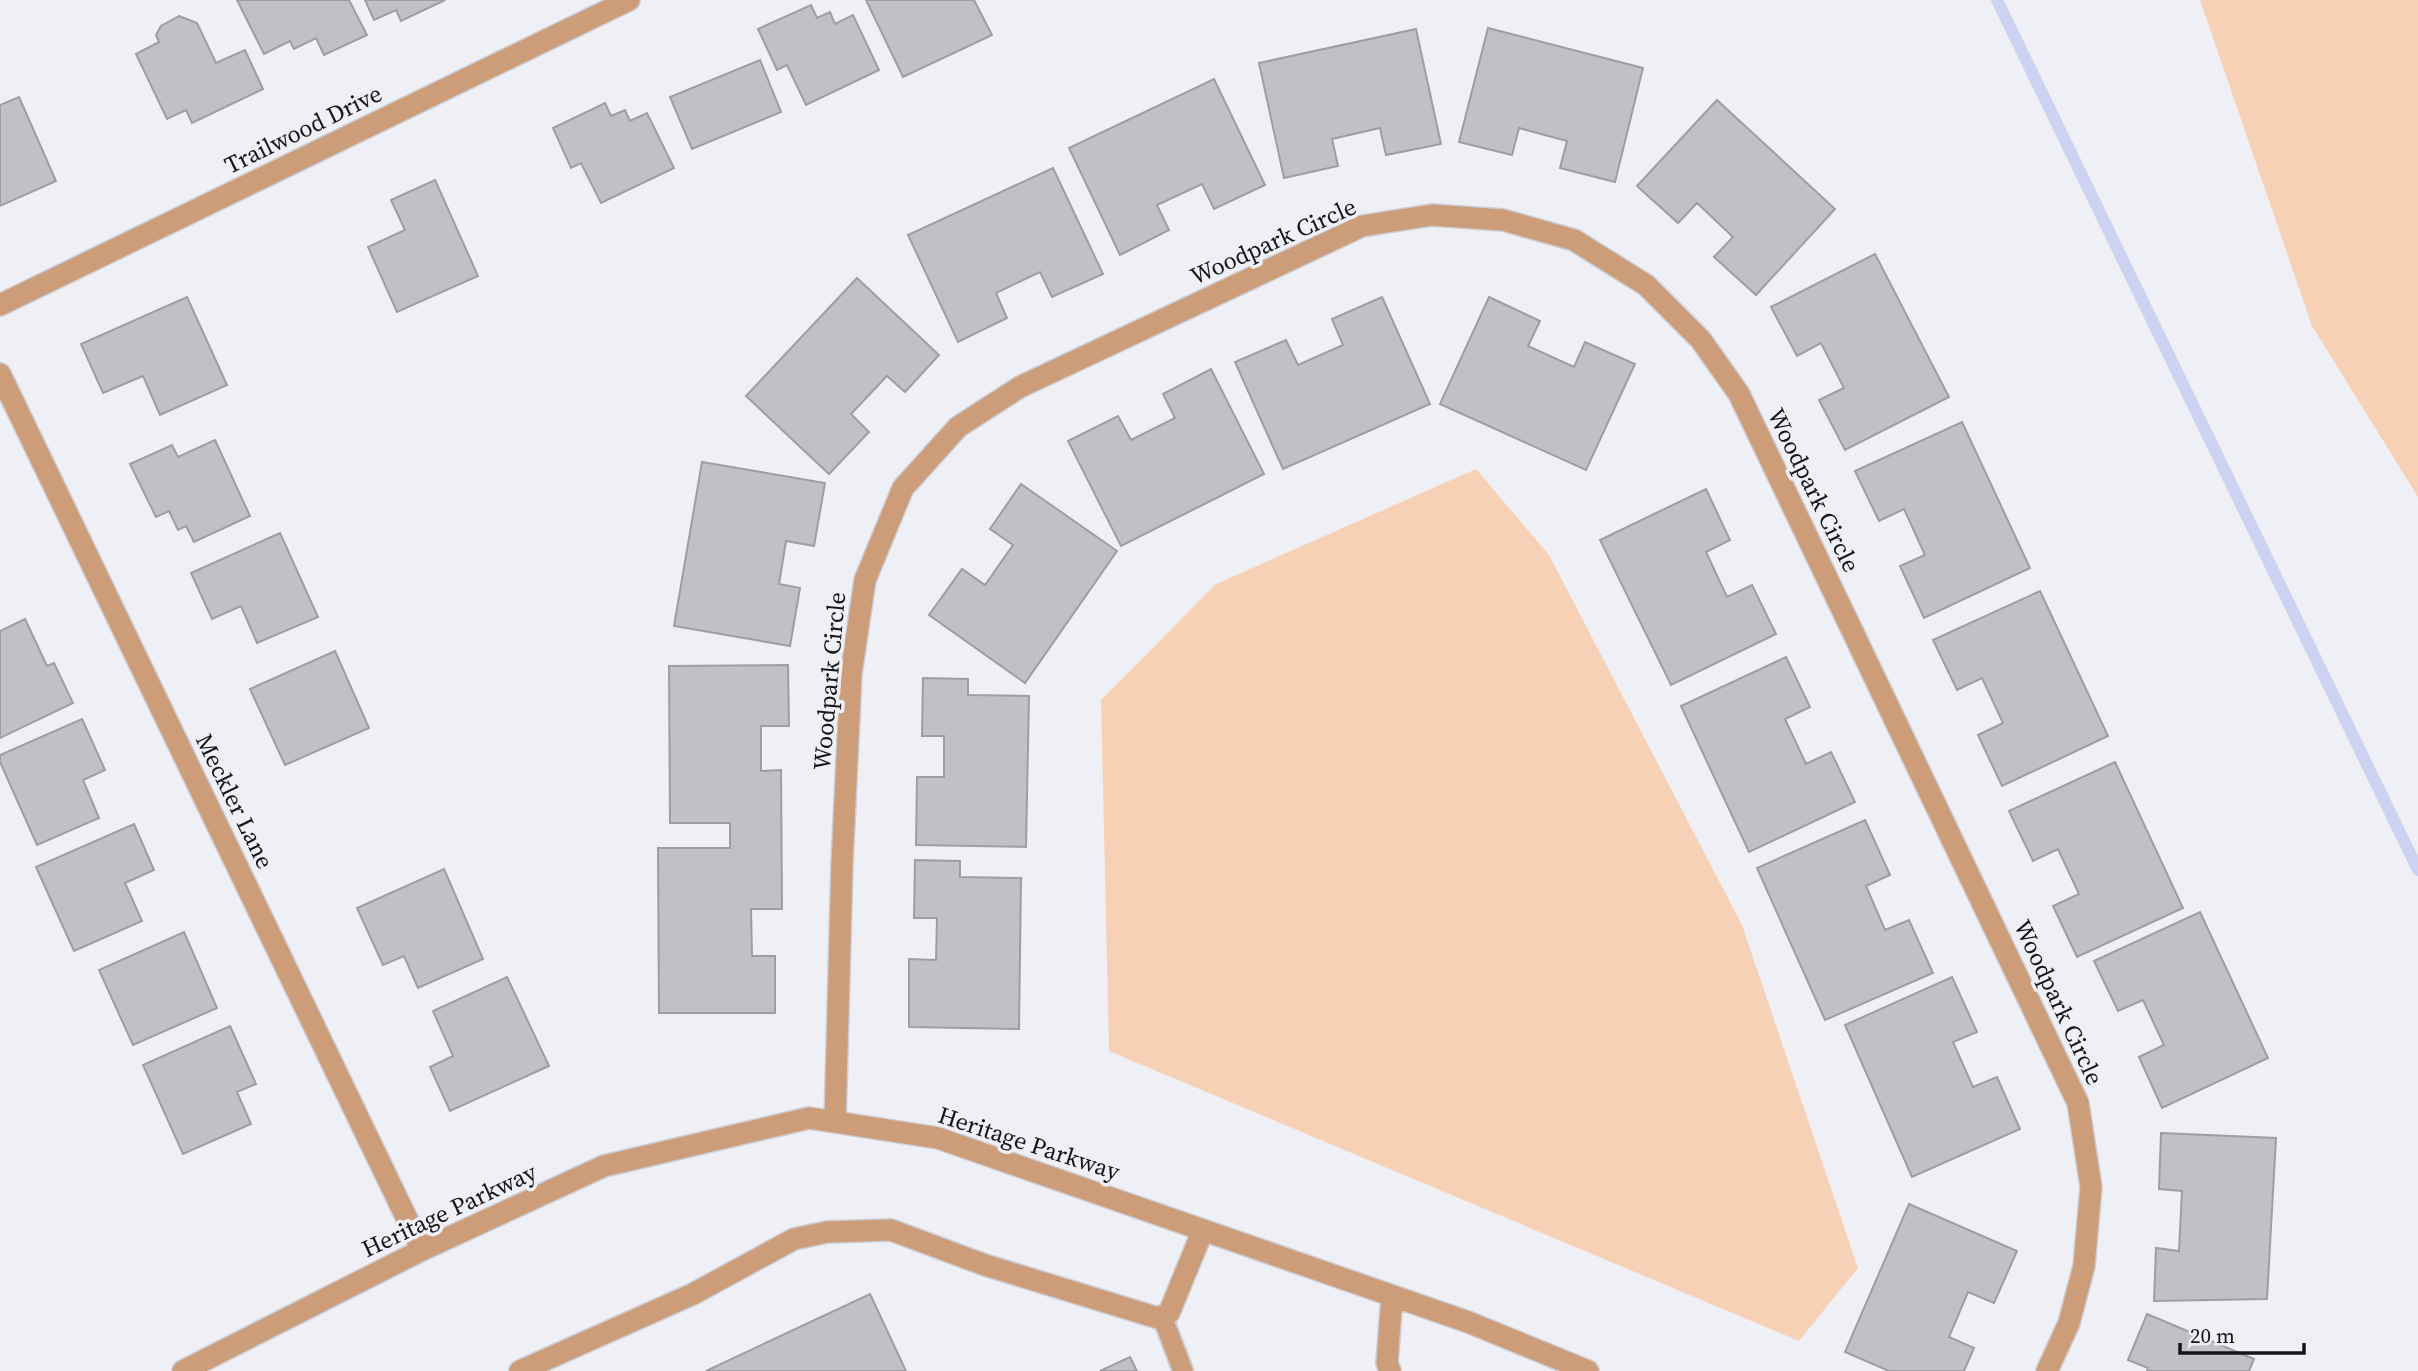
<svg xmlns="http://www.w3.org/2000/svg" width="2418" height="1371" font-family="'Source Serif 4',serif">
<rect width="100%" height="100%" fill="#eff0f6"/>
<!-- green -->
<path fill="#f7d1b6" d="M2200,0H2418V497L2312,326Z
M1476,469L1549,555L1742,925L1858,1268L1799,1341L1109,1051L1101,700L1216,584Z"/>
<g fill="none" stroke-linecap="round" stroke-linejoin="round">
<!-- stream -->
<path stroke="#cdd2f1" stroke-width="12" d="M1997,0L2418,870"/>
</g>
<!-- building -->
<path fill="#c0c1c7" stroke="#9d9ea4" stroke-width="2" d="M237,0H349L367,35L324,55L316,38L294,49L290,41L264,54Z
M365,0H445L401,21L396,10L374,20Z
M866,0H974L992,35L903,77Z
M811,5L817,18L830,12L835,24L853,15L879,70L806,105L787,65L777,70L758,29Z
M179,16L197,23L216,63L245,50L263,89L192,123L186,110L167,119L136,54L159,42L156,35L161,26Z
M1488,28L1643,68L1615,182L1560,168L1567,141L1519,128L1512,155L1459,142Z
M1416,29L1441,144L1386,155L1380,128L1332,139L1338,166L1284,178L1259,63Z
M760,60L781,112L692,149L670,97Z
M1214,79L1265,185L1214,209L1202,184L1157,205L1169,230L1120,255L1069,148Z
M19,97L56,181L0,206V105Z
M1717,100L1835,209L1756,295L1714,257L1733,237L1697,203L1678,223L1637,186Z
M605,103L611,116L625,110L630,121L647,113L674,168L601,203L581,163L571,168L553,128Z
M1053,168L1103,274L1052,297L1040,272L996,293L1007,318L958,342L908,235Z
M435,180L478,276L397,312L368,247L405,230L391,200Z
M1875,254L1949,397L1845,450L1819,400L1844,388L1821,343L1797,356L1771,307Z
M857,278L939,355L905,392L887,376L851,414L869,432L829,474L746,396Z
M187,297L227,385L160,415L143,376L103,393L81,344Z
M1382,297L1430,404L1283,469L1235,362L1286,340L1298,365L1343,345L1332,319Z
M1489,297L1540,321L1528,346L1574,367L1585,342L1635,364L1586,470L1440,404Z
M1211,369L1264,474L1121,546L1068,441L1118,416L1131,440L1175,418L1163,394Z
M1962,422L2030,568L1924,618L1900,566L1925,555L1904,509L1879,521L1855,471Z
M215,440L250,516L194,542L186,526L178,530L169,511L156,517L130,464L172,445L178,457Z
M702,462L825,483L814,546L786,541L779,584L800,588L790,646L674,626Z
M1021,484L1117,551L1025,683L929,615L962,569L985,585L1013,545L990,529Z
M1706,489L1730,540L1706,552L1727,597L1752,585L1776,634L1671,685L1600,540Z
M280,533L318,617L257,643L241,606L212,619L191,573Z
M2040,591L2108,736L2002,786L1978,735L2003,723L1982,678L1957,690L1933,640Z
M25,619L47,666L54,663L73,703L0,738V631Z
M335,651L369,728L285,765L250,689Z
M1786,657L1810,707L1785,719L1806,764L1831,752L1855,802L1749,852L1681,706Z
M788,665L789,726H761V771L781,770L782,909H751L752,956H775V1013H659L658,848H730V823H670L669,666Z
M923,678L968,679V695L1029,696L1026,847L916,845L917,777H944V736H922Z
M82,719L105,770L83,780L99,818L37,845L0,762V755Z
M2115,762L2183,908L2077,957L2053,906L2079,894L2058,849L2033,861L2009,811Z
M1865,820L1890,875L1866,886L1885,930L1909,920L1933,973L1825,1020L1757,868Z
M134,824L154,870L125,883L142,921L74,951L36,867Z
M915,860L960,861V877L1021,878L1019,1029L909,1027V959L936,960L937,918H914Z
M444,869L483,959L418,988L404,956L383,965L357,908Z
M2200,912L2268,1058L2162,1108L2139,1057L2164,1045L2143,1000L2118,1011L2094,961Z
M184,932L217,1008L133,1045L99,970Z
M507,977L549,1066L450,1111L430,1067L453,1056L433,1011Z
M1952,977L1977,1032L1953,1042L1973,1087L1997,1077L2020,1129L1912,1177L1845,1025Z
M230,1026L256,1084L237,1092L251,1124L183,1154L143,1065Z
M2161,1133L2276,1138L2267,1299L2154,1301L2156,1248L2179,1251L2182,1191L2159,1189Z
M1909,1204L2017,1251L1994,1303L1968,1292L1949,1337L1974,1348L1964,1371H1889L1845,1352Z
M870,1294L906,1371H706Z
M2147,1314L2254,1359L2249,1371H2147L2148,1368L2128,1360Z
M1130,1357L1137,1371H1100Z"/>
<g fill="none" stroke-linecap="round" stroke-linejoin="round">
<!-- lane casing -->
<g stroke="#cccdd2" stroke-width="23">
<path id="lane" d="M1162,1316L1183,1371"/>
</g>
<!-- street casing -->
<g stroke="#cccdd2" stroke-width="24">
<path id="street" d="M0,305L629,0
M0,374L422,1250
M835,1122L842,864L851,674L865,580L903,488L958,427L1020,387L1362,226L1432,215L1503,220L1574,240L1646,285L1701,340L1739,394L2078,1103L2091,1187L2084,1266L2069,1323L2047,1371
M183,1371L422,1250L604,1166L809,1118L938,1138L1468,1322L1588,1371
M520,1371L693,1294L794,1239L827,1232L891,1230L985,1265L1158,1318L1169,1313L1203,1230
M1390,1371L1387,1363L1392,1296"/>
</g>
<!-- lane -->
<use href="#lane" stroke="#cd9c79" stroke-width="19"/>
<!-- street -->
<use href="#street" stroke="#cd9c79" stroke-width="21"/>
</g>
<g text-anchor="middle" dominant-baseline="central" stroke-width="7" stroke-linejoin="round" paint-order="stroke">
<!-- street labels -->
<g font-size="24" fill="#151517" stroke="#eff0f6">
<text transform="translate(303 129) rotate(-26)">Trailwood Drive</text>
<text transform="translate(1273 241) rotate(-24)">Woodpark Circle</text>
<text transform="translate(1814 490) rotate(64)">Woodpark Circle</text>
<text transform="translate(829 681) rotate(-85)">Woodpark Circle</text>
<text transform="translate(235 801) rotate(64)">Meckler Lane</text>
<text transform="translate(2059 1002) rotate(65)">Woodpark Circle</text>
<text transform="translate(1029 1143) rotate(18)">Heritage Parkway</text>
<text transform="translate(449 1210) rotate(-25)">Heritage Parkway</text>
</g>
</g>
<!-- scale -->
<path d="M2180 1343v10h124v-10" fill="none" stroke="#151517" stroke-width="3.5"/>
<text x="2190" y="1343" font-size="21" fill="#151517" stroke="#eff0f6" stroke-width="5" paint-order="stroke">20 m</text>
</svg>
